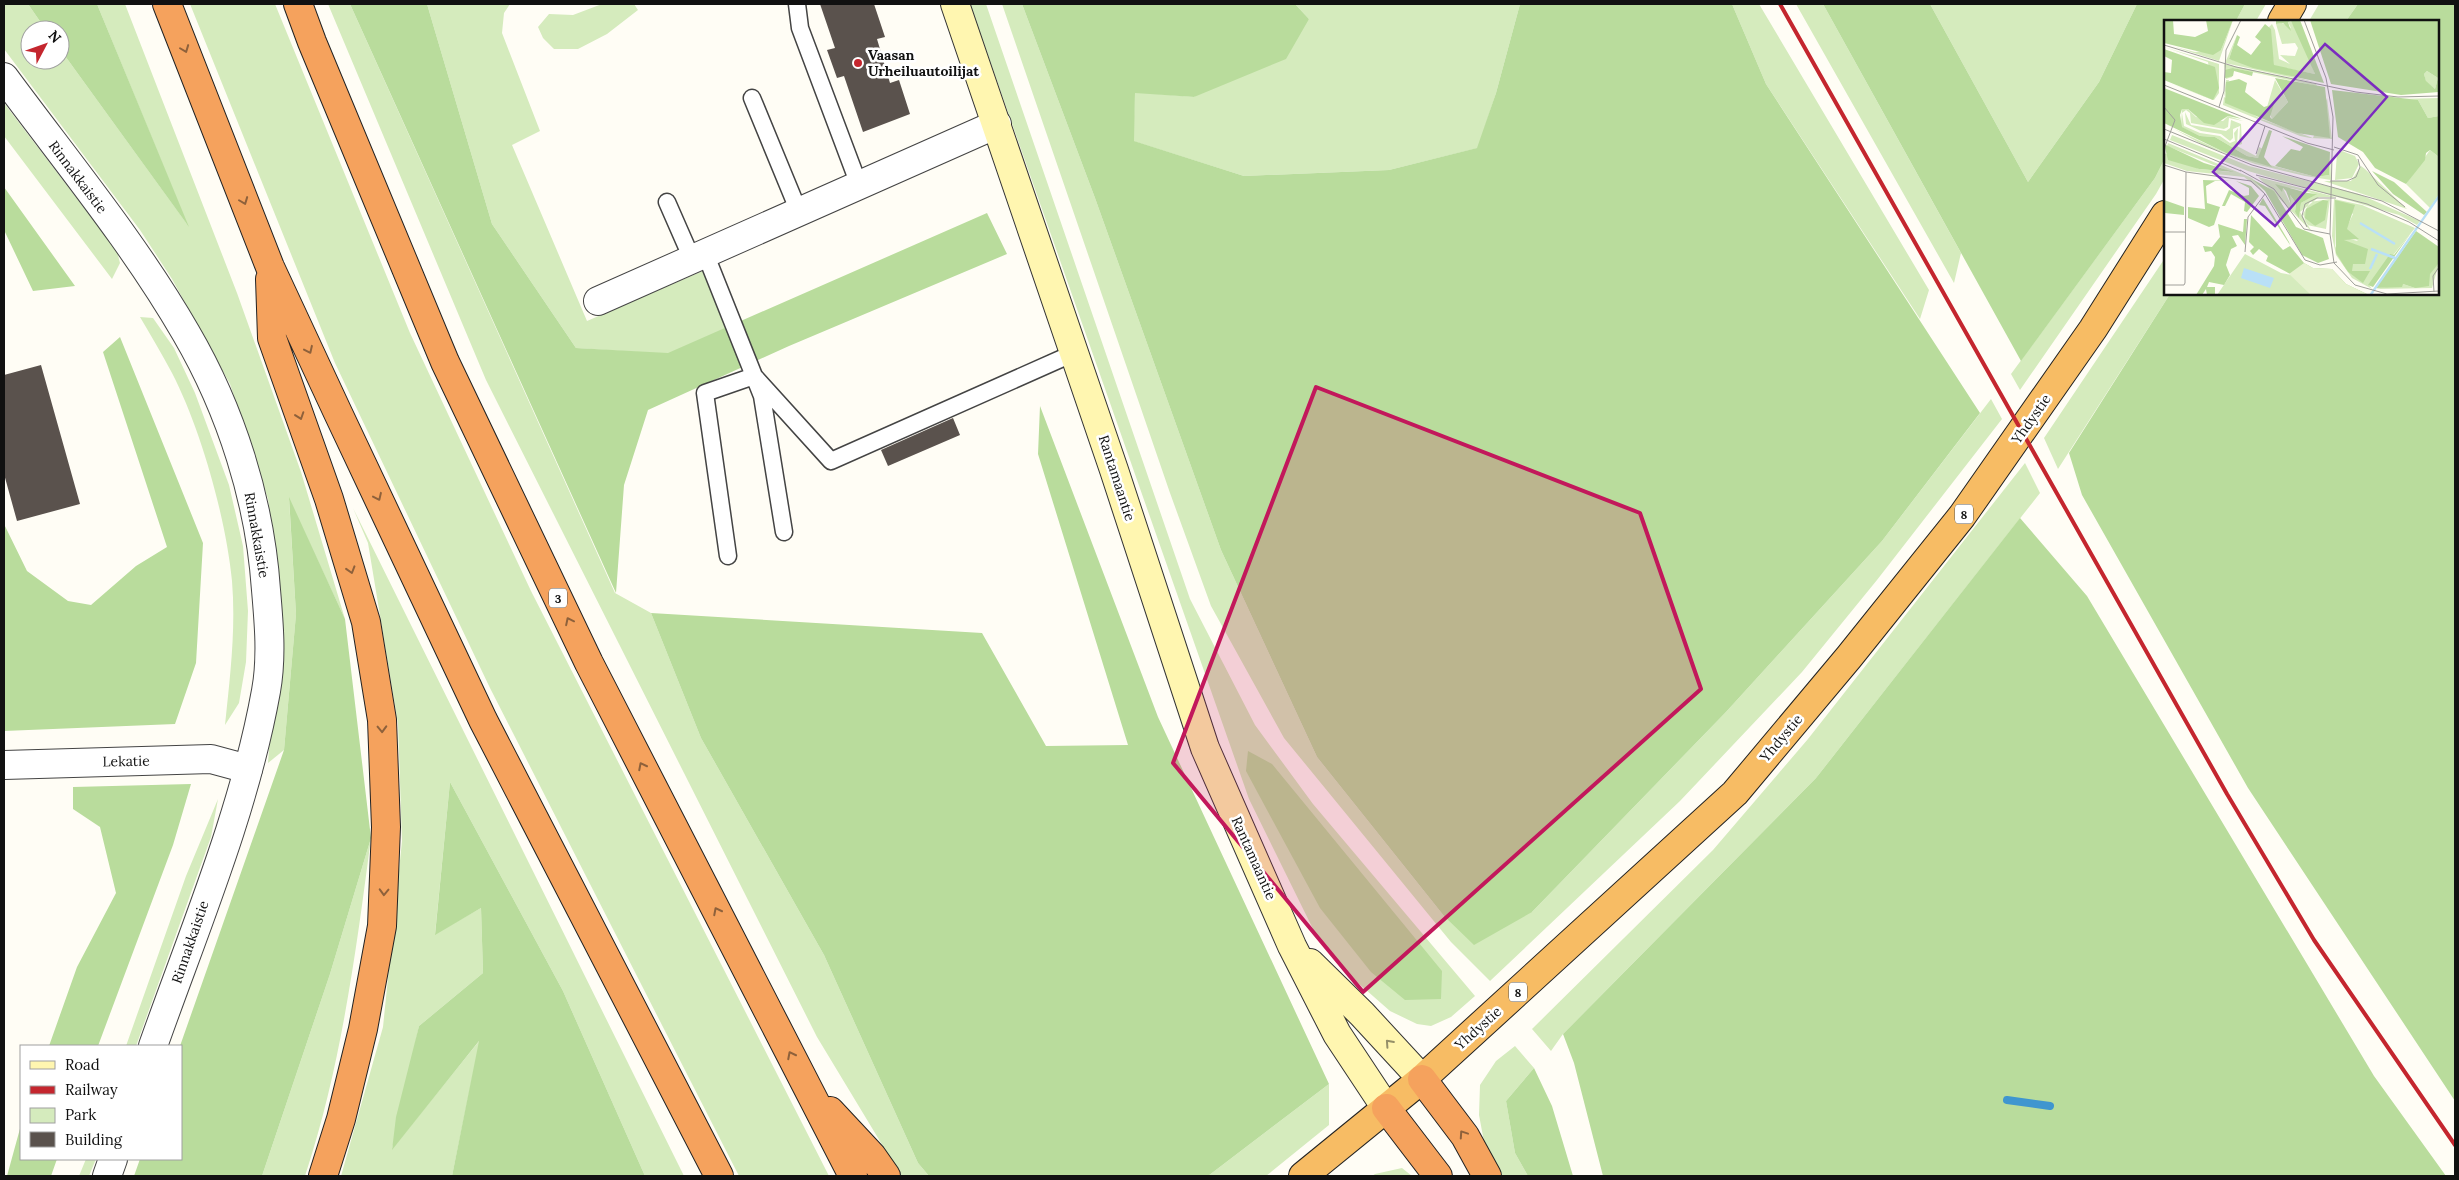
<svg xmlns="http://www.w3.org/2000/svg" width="2459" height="1180" font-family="Lora,serif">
<rect width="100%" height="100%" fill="#fffdf5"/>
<!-- green -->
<path fill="#d5ebbd" d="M4,4H28L46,30H30V60H60V49L187,224L97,4H125L237,293L301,472L345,619L289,499L296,614L284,750L268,763L280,598L268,499L230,384L172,279L140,230L4,49Z
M190,4H275L410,333L531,591L829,1176H739L490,688L335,363Z
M328,4H350L615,593L651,613L701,738L824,955L918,1163L929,1176H901L817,1037L486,380Z
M427,4H510L504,13L502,33L540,131L512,145L587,321L705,270L727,328L668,354L576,348L492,224Z
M602,4H634L638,10L607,34L578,49H554L543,38L538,27L549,14L573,15Z
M970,4H986L1190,599L1255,725L1313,804L1475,996L1451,1017L1431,1026L1417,1024L1390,1011L1349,975L1315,933L1249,799Z
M1002,4H1022L1095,198L1221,550L1317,757L1444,916L1532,912L1726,712L1882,541L1991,399L2002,419L1877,580L1802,672L1680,801L1490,981L1451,942L1284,738L1211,606L1170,493Z
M1295,4H1520L1496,93L1478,148L1389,170L1244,176L1133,141L1135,92L1194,97L1309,19Z
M1732,4H1759L1929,290L1920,319L1766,84Z
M1796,4H1823L1961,253L1954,283Z
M1930,4H2137L2099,82L2028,182Z
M2245,4H2266L2256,21H2236Z
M2319,4H2358L2346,21H2309Z
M4,103L117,251L120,263L112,279L4,136Z
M2165,158V178L2156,194L2020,390L2011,374L2155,178Z
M2165,258V294H2170L2058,469L2044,438Z
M140,317L153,318L174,348L195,393L229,485L243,546L248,611L246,662L239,703L225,725C230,677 236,629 232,581C226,519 201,429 172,373C162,354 151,336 140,317Z
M2025,463L2040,493L1816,778L1563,1034L1551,1051L1532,1029L1713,850L1808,739Z
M353,508L684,1176H645L563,991L450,782L435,934L481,908L483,973L419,1026L392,1149L480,1040L452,1176H341L383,1027L402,841L398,724L368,543Z
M218,799L211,837L136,1046H126L186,876Z
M371,838C356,952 341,1067 305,1176H262L330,974Z
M1515,1046L1534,1068L1506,1101L1515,1153L1528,1176H1501L1485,1147L1479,1115L1480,1085L1496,1061Z
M1329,1084V1125L1266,1176H1208Z
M86,1159H96L89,1176H79Z
M1402,1168L1412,1176H1372L1375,1174Z"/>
<!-- forest -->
<path fill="#b9dc9c" d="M28,4H97L189,227L60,49V30H46Z
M350,4H427L492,224L576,348L668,353L987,213L1007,254L789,346L648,410L624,485L616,593Z
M1022,4H1295L1309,19L1286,59L1194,97L1135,93L1134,141L1244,176L1389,170L1477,148L1496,93L1520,4H1732L1766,84L1980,413L1882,541L1726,712L1532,912L1474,945L1444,916L1317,757L1221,550L1095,198Z
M1823,4H1930L2028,182L2099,82L2137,4H2245L2236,21H2165V158L2155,178L2021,361Z
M2358,4H2455V1101L2248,788L2082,495L2069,453L2170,294H2438V21H2346Z
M4,187L75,286L33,291L4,230Z
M120,337L203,543L196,663L175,724L4,731V524L27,571L68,601L91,605L136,566L167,547L103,352Z
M1040,406L1158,717L1329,1084L1208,1176H929L918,1163L824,955L701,738L651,613L982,633L1046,746L1128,745L1038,454Z
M289,497L345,619L371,838L330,974L262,1176H134L140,1159H181L180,1046L284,750L296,614Z
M2020,518L2087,596L2374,1076L2446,1176H1603L1574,1063L1563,1034L1816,778Z
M1248,751L1272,764L1442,971L1441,999L1405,1000L1371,972L1320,908L1246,771Z
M450,782L563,991L645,1176H452L479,1041L392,1150L396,1117L419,1026L483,973L481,908L435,935Z
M191,784L173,845L98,1046H49L77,967L116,893L100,827L73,809V787Z
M1534,1068L1552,1106L1573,1176H1528L1515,1153L1506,1101Z
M21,1125V1159H57L51,1176H7Z"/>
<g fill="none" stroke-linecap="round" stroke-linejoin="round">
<!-- stream -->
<path stroke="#3f96cf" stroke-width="8" d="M2007,1100L2050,1106"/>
</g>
<!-- building -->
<path fill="#5a524d" d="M820,4H874L885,37L877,39L890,83L899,80L910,114L863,132L844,76L837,78L827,50L835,48Z
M41,365L80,504L17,521L4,474V375Z
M953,418L960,435L888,466L881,450Z"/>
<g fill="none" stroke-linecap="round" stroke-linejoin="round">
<!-- service casing -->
<g stroke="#444" stroke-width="19">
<path id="service" d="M797,4L800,28L859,185
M752,98L799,212
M667,202L692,259
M705,253L762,396L784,532
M728,556L705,393L754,376L831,461L1074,353"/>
</g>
<!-- minor casing -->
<g stroke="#444" stroke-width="30">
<path id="minor" d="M598,301L997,124
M4,765L211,759L248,769"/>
</g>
<!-- tertiary casing -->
<g stroke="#444" stroke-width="30">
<path id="tertiary" d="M4,77C66,161 134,243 186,333C231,410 260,501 266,590C269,624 272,658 266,691C244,813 194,930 153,1046
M107,1176L113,1159"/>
</g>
<!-- secondary casing -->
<g stroke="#333" stroke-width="30">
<path id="secondary" d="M955,4L1114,470L1205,748L1292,946L1337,1034L1386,1108
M1310,963L1362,1014L1422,1079"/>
</g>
<!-- trunk casing -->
<g stroke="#222" stroke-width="30">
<path id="trunk" d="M2282,21L2292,4
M1303,1176L1422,1079L1735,793L1849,657L1962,516L2093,329L2165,215"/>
</g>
<!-- motorway casing -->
<g stroke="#222" stroke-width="30">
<path id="motorway" d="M167,4L270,267L338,413L483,720L719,1176
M298,4L312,42L445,362L589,663L853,1176
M270,279L272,338L329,499L366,622L382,720L386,827L382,926L363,1029L341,1119L323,1176
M1422,1079L1465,1136L1487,1176
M1386,1108L1438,1176
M830,1111L872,1156L886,1176"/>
</g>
<!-- service -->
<use href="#service" stroke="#fff" stroke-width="16"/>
<!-- minor -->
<use href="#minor" stroke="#fff" stroke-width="28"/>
<!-- tertiary -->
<use href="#tertiary" stroke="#fff" stroke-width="28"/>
<!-- secondary -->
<use href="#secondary" stroke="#fff6b0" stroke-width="28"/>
<!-- trunk -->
<use href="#trunk" stroke="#f7bc64" stroke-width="28"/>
<!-- motorway -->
<use href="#motorway" stroke="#f5a25d" stroke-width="28"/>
<!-- rail -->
<path stroke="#c4262e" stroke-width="4" d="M1780,4L2227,794L2314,940L2455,1145"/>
</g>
<!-- one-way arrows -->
<defs><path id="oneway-chevron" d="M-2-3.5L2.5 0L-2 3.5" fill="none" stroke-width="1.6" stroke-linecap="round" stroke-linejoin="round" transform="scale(1.25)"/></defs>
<g stroke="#8e613b">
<use href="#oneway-chevron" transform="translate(185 49) rotate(69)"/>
<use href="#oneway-chevron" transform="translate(244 201) rotate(69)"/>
<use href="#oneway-chevron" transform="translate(309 350) rotate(65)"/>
<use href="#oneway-chevron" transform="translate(300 416) rotate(71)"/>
<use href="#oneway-chevron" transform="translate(378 497) rotate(65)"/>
<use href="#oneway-chevron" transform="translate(351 570) rotate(73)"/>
<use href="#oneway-chevron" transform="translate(569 621) rotate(-116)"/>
<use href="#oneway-chevron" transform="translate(382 729) rotate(88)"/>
<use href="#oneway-chevron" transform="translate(642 766) rotate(-117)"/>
<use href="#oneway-chevron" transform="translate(384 892) rotate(92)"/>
<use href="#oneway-chevron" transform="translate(717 911) rotate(-117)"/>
<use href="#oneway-chevron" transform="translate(791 1055) rotate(-117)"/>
<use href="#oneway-chevron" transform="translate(1463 1134) rotate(-124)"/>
</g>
<use stroke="#948f68" href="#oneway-chevron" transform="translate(1389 1043) rotate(-132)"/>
<!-- marked area -->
<path fill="#c2185b" fill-opacity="0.2" stroke="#c2185b" stroke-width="4" stroke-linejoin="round" d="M1316,387L1640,513L1701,689L1363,992L1173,763Z"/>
<!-- markers -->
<circle fill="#c4262e" stroke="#fff" stroke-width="2" cx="858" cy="63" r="5"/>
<g text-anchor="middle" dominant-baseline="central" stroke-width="5" stroke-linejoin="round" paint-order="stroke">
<!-- shield labels -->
<g fill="#fff" stroke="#585858" stroke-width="1">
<rect x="1955" y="504.5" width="18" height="19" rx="4"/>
<rect x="549" y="588.5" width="18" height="19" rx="4"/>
<rect x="1509" y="982.5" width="18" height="19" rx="4"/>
</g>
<g font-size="12" font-weight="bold" fill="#111">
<text x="1964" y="514">8</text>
<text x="558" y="598">3</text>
<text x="1518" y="992">8</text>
</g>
<!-- poi labels -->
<g font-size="14" font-weight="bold" fill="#111" stroke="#fff" text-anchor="start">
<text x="868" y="55">Vaasan<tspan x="868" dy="16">Urheiluautoilijat</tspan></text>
</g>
<!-- street labels -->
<g font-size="14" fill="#111" stroke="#fff">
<text transform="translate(78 177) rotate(53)">Rinnakkaistie</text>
<text transform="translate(2031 419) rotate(-55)">Yhdystie</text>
<text transform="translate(1117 478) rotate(72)">Rantamaantie</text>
<text transform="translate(257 535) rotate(80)">Rinnakkaistie</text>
<text transform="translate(1781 738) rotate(-50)">Yhdystie</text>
<text transform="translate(126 761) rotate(-1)">Lekatie</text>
<text transform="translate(1254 858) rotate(66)">Rantamaantie</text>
<text transform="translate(190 942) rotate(-71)">Rinnakkaistie</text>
<text transform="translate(1478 1028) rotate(-42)">Yhdystie</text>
</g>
</g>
<!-- overview -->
<g transform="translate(2164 20)">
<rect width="275" height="275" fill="#fffdf5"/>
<path d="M69,0L55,41L11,27L31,32L57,30ZM127,1L138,20L151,54L110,46L105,7L108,4L111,10L115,39L126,44L116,35L131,36L134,28L131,23L118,24L112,4L118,3L127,8L124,2ZM73,15L65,39L153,63L61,43ZM0,27L55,44V73L50,80L0,61L49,80L44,42ZM60,44L152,64L153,66L69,48L68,57L62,59ZM263,51L274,58L271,69L262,62L260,54ZM62,60H65L60,77L95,98L149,118L163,78L168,119L146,118L136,116L59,85ZM111,60L124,82L108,99L103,87ZM275,78V96L264,98L254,80L236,79ZM18,89H24L32,97L59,101L64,96L79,101L65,98L64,107L60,109L27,103L26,93L22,90L18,93L20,106L36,113L56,116L66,123L71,121L70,113L74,108L73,126L92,136L95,127L99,129L98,133L94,138L83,136L51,117L36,116L17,107ZM21,92L27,105L62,111L66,108L67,100L77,104L78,124L75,125L76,106L69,109V118L66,121L57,114L37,111L22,104ZM10,109L64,134L152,157L165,155L166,132L167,160L141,156L91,144L41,126ZM8,115L85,146L195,174L256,201L253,205L235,195L84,151L6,120ZM4,123L88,158L101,173L80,157L23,151L0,143V133L35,149L67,152L3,126ZM266,130L275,137V174L266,188L242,164ZM178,131L191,136L195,144L188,158L171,160L173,133ZM197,146L201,149L243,189L160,161H187ZM94,157L172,177H155L136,192L148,212ZM119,168H127L152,174L137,183L135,197L131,192L132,183L125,174L126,183ZM166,179L162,209L143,205L139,194L146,182ZM158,183L151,206L144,197L146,187ZM170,179L198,185L251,208L205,265L208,269L188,258L172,235L168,216ZM171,181L189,194L182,209L194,221L181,218L180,221L188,251L199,262L184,252L171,226ZM81,234L117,253L128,255L149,275H53ZM275,243L268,268L211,269L239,264L251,268Z" fill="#d5ebbd" fill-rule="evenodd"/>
<path d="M0,0H9L10,14L31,17L44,11L42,0H69L57,30L49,35L0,23ZM112,0H136L160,63L89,48L65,39L73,15L76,17L73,25L87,35L97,22L91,17L101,4L107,9L110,45L151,54L127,1L124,2L127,11L119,3L112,4ZM146,0H275V72L237,75L167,64ZM263,51L274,58L271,69L262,61L260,54ZM0,29L51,47L55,68L49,80L0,60V52L7,53L8,40L0,36ZM69,48L89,52L88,56L70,51L69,56L61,58V50ZM111,58L161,67L166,118L133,113L61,83L62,62L75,59L83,63L81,72L90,79L100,87L110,84L106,97L108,99L124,82ZM0,68L78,99L64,96L50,105L40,103L24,89H18L16,95L18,107L36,116L51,117L83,136L94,138L105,110L108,111L100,137L108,147L64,134L0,103ZM168,70L254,80L264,98L275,96V137L266,130L262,133L261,140L242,164L211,148L199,132L174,117ZM118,116L166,132L165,155L152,157L111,146L127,129L136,131L139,127ZM0,124L40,143L70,152L35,149L4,140ZM208,151L230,162L263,192L260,195L229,174ZM88,159L110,171L132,207L159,218L165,239L154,243L138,235L101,171ZM39,160L68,161H51L42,166L43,183L56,187L50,205L45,207L24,198V187L41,189ZM72,161L87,166L95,176L83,192L80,191L81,182L67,174L61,186H58L65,170L80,176L85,175V168ZM111,164L144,173L153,174L137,183L135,198L131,192L132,183L126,175L127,184L122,171L119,168L118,172ZM99,178L125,222L126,225L101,186L95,185ZM0,180L20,187V195L1,193L0,206ZM159,180L164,181L161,200L151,206L141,198L142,189ZM171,180L191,185L183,209L195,219L180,220L204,229L201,244H189L188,251H206L199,263L184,252L172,233ZM87,195L119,230L126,226L140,243L149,248L168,249L182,264L205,275H149L128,255L102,241L104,236L95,229L89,235L86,231L90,227L85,222ZM80,199H83L81,225L74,215L68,216L73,226L67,229L62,245L66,255L60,265L45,262L43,267H51V275H43L42,269L38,275H32L50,246L51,237L47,231L41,232L39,226L48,227L56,217L54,204L79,212ZM252,211L275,227V243L266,254L265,266L251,268L239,264L238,267L212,268ZM247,213L209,267L204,265L226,234L230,235Z" fill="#b9dc9c" fill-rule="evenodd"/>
<path d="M140,243L149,248L168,249L182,264L205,275H147L125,254Z" fill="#e6f2cf"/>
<path d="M275,174V178L208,275H205ZM80,248L110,258L106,268L77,258Z" fill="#b9e0f7"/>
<path fill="none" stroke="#b9e0f7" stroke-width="2.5" d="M196,203L231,224M207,229L231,238M206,249L213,234"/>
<path fill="none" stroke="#a09f9a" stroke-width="1" d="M0,25L72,47L192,72L234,77L275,76M0,65L143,123L170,130M0,87L11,100L0,129M55,87L60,71L62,30L77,0M0,109L88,145L218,181L275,211M0,119L77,151M170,127L194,135L214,165L241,187M92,134L101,106M0,145L22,152L87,161L101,174L141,240L156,245L173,242M76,150L110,169L140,209L166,214L169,97L162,58L140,0M92,155L203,184L245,202L275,221M166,161H183L192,157L196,147L194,139M143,207L138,196L141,184L153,178H172M0,212H22M166,214L170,243L191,265L223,274L275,271M81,232L84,197L101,174M0,265H20L21,263L22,152M270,272L269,256L275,247"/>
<path fill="#7b2cbf" fill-opacity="0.15" stroke="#7b2cbf" stroke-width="2.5" d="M161,24L223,77L111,206L49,152Z"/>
<rect width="275" height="275" fill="none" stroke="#111" stroke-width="2.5"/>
</g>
<!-- border -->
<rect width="2459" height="1180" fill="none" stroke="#111111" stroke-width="10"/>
<!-- legend -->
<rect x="20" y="1045" width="162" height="115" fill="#ffffff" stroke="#a0a0a0"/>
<rect x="30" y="1061" width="25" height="8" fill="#fff6b0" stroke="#a0a0a0"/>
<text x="65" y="1070" font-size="15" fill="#111111">Road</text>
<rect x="30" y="1086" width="25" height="8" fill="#c4262e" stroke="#a0a0a0"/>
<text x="65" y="1095" font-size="15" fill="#111111">Railway</text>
<rect x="30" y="1108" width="25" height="15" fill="#d5ebbd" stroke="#a0a0a0"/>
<text x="65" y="1120" font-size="15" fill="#111111">Park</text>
<rect x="30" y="1132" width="25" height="15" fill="#5a524d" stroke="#a0a0a0"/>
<text x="65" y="1145" font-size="15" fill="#111111">Building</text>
<!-- north arrow -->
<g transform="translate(45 45) rotate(49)"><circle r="24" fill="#ffffff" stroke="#a0a0a0"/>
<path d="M0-4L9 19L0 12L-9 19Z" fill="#c4262e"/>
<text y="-8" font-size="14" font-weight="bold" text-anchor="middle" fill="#111111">N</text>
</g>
</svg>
